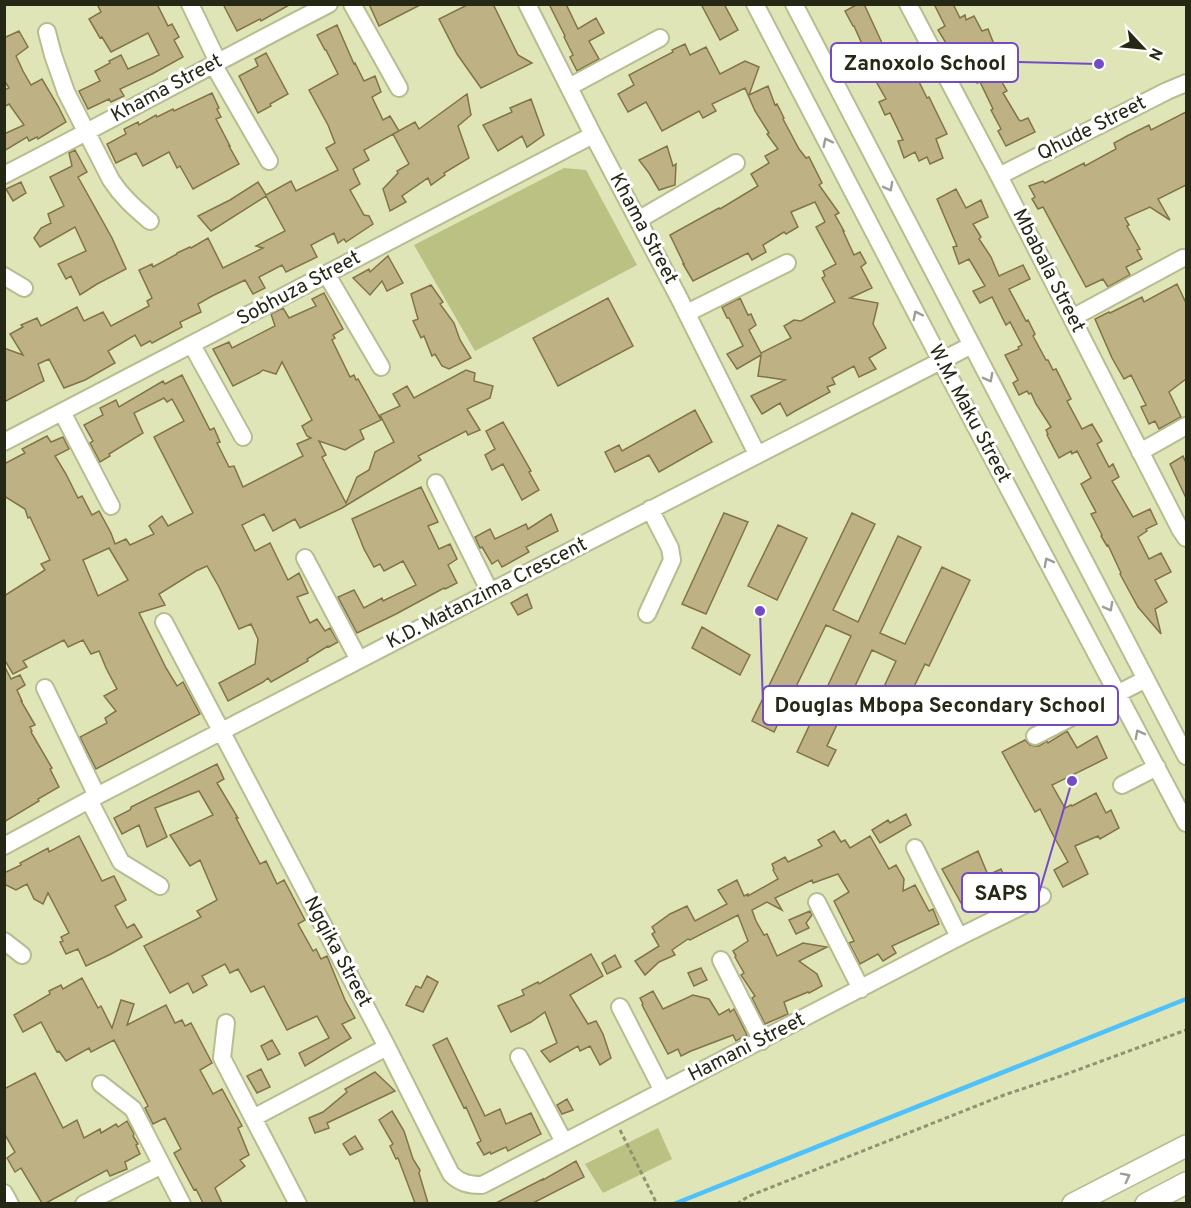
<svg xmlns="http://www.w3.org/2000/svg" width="1191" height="1208" font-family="Overpass,sans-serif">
<rect width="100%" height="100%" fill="#dfe5b6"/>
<!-- green -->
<path fill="#bac183" d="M564,168L586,170L637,265L475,351L414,245Z
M658,1128L672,1159L603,1193L585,1164Z"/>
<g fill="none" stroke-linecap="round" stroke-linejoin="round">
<!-- stream -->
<path stroke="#4ec1fb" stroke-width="4.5" d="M674,1204L1186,999"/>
</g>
<!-- building -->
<path fill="#beb183" stroke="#807448" stroke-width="1.5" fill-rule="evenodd" d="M97,4H157L168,26L172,24L179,37L174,40L183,57L152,74L120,89L124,96L111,102L109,99L88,109L79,91L100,81L95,71L110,63L109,61L121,55L128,69L159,55L148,33L111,52L102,37L100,38L89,19L101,12Z
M223,4H291L261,21L260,19L237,31Z
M369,4H422L379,26Z
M469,4H493L518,55L532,63L481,88L457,54L439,19Z
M549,4H566L578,29L596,18L604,33L589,41L599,59L577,71L570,57L573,55L564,37L565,36Z
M701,4H724L738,30L720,40Z
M858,4H864L882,43L894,63L907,57L927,98L929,97L947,134L936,139L943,158L930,164L927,157L919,161L915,152L904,158L898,141L903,140L890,113L885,115L879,102L886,99L874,78L868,81L859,57L866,53L854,26H853L845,11Z
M934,4H953L960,18L965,15L966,20L974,16L982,31L988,29L1004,70L997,73L1007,91L1003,93L1019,120L1021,121L1028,118L1035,132L1006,146L998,131L1001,129L991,110L993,109L980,82L977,83L967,62H965L958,43L949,48L938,30L945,26Z
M337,25L354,64L355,63L364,81L375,76L381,92L372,97L383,120L390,116L399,131L364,150L369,160L353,169L360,184L350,190L364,215L369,216L373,224L346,242L344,239L338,243L334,233L311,245L317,257L286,272L282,265L259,277L265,288L253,294L245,280L212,296L198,304L201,312L180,322L182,327L152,343L150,341L141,346L135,335L108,351L115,363L85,380L64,388L49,359L38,364L44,381L4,402V348L23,355L10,334L23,327L21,325L37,318L41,326L77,307L84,321L103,312L111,326L149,306L147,301L152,298L139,270L152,264L153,267L177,254V253L190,247L191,248L208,238L223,268L263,248L256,246L285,231L266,196L211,231L198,216L230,200L258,182L266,195L291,181L296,191L338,170L326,148L335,143L328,125L309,90L338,74L326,50H325L317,35Z
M19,31L28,47L16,56L23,71L31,85L42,79L58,106L66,122L38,139L37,137L29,141L27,137L4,151V134L24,125L9,104L4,107V90L9,88L4,80V34L6,37Z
M685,44L690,55L706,47L720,74L745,61L759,67L749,95L768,86L775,105L777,104L784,118L783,119L799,149L806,158L809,157L822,183L819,185L839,213L835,215L844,231H843L854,255L860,252L866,263L861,267L872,288L850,298L878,303L873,324L886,348L869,358L876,369L859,377L854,366L832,378L835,384L827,387L830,392L795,411L787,416L780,403L762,414L751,396L785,380L758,376L761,355L737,369L727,354L743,346L729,318H727L722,307L740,298L748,315L751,314L756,325L749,330L761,353L791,338L784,326L794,320L801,321L835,302L822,278L825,276L823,271L836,264L816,227L825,222L815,202L791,212L798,227L786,234L784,232L763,245L766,252L752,260L748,253L693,281L683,264H684L670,235L719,208L720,209L758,186L751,174L769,163L765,156L778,149L767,134L769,133L755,111L745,88L712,104L716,111L703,118L699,111L662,131L646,102L628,112L618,94L634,85L629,75L673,52L672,50Z
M266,53L288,94L270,104L271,106L258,113L239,76L258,66L255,59Z
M212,93L219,108L217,109L221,117L216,119L230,146H229L239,164L193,189L180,166L177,168L169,152L143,166L136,153L116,163L107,144L126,134L124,129L138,122L139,125L156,115L157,117L173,109L174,111Z
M467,94L471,115L458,126L469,158L444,173L445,175L431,185L428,178L402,196L406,202L390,211L383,189L398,173L397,171L409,164L393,134L415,122L419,129Z
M531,99L544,135L527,147L522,136L498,151L483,125L512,112L510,108Z
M1186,112V185L1158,199L1170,220L1150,207L1125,218L1129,225L1127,226L1140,249L1137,250L1142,259L1126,267L1130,275L1108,287L1103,279L1086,287L1043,207L1038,209L1032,199L1035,197L1029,186L1043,181L1045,183L1084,163L1085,166L1116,149L1114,143L1127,136L1149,125L1151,130Z
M667,146L673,166L676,164L675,185L659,190L649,173L639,160Z
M75,150L87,172L78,177L112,238L126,269L97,284L80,295L71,276L66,279L58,264L86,251L75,227L40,247L34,238L41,228L51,223L48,214L64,206L50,177L72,166L69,153Z
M21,182L26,193L13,201L6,189Z
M956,189L966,208L981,200L988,217L973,224L981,237L979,239L991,257L999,276L1023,265L1030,279L1009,289L1026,321L1028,320L1035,334L1033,336L1046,360H1048L1053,370L1056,369L1071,399L1067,401L1082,429L1092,424L1102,441L1097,444L1109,467L1113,464L1119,477L1112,481L1133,517L1150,509L1157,524L1146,529L1147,531L1138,537L1149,559L1161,553L1171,572L1155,580L1167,602L1155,609L1161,634L1138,607L1120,574L1121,573L1108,545L1107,546L1101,536L1102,535L1091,514L1096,512L1081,484L1091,478L1077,451L1072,454L1071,451L1059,458L1047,435L1048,434L1046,430L1051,427L1036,404L1031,393L1029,394L1027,391L1019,395L1013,383L1018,380L1005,355L1019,349L1018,347L1022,345L1010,322L1006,325L992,297L980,303L973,291L985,286L969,259L959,264L953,247L957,246L937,199Z
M388,256L403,283L387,291L382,281L370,295L353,278L369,269L370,272Z
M1177,284L1186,303V379L1169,392L1181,417L1159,429L1155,421L1149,424L1141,407L1146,405L1131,375L1124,379L1112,358L1095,319L1109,312L1110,313L1142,297L1144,302Z
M431,285L443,302L440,304L454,323L460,340L471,358L449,369L442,366L435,354L432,356L424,336L421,338L413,321L418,319L411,294Z
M324,293L343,329L333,335L335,338L332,340L350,377L354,375L356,380L358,379L381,420L360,430L364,439L345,450L319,441L326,455L322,457L346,503L357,477L369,470L375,452L394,442L380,415L400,406L393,394L407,386L414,398L466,370L475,373L474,381L493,386L490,398L467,409L480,430L468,435L466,431L418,456L421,460L342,508L300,528L295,519L273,531L264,514L242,525L255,551L270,543L288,580L299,573L308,593L297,597L310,623L317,619L325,631L330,628L338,642L329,647L328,646L307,659L308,661L271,682L268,678L263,682L228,701L219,683L255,664L258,639L251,624L239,629L219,587L207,566L196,571L159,594L165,605L139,613L166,668L177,686L183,682L200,714L96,769L80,737L107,723L105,718L116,711L104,696L117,689L106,668L99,651L91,654L83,640L68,647L64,640L23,661L27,667L13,674L4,659V596L45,570L41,564L50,560L30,517L28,518L25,509L4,496V464L25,453L22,449L47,436L51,442L63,437L69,449L55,456L66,474L78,498L82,496L92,515L99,511L111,533L115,544L126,539L130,545L154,534L149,526L162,516L168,526L193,513L154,437L184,421L172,399L167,402L164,398L134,413L143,433L109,454L110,456L100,462L90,443L93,441L84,425L103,415L100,408L116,400L119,407L163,381L165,384L182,375L210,430L214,428L220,442L217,443L229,467L234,466L243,487L303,456L297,444L311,438L307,436L302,426L312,420L282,362L276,374L263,370L259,373L233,386L213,349L229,342L232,348L275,326L271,314L283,308L289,318L316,306L312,299ZM109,548L128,580L98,596L83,560Z
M608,298L633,346L558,386L533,338Z
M695,410L712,442L659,472L649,455L615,472L605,452L619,445L622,451Z
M503,422L531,471L529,472L539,490L522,500L503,464L492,470L485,455L495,449L486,431Z
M1183,456L1186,463V498L1170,464Z
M421,487L438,522L428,526L439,549L450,544L457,559L448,565L457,583L445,589L444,588L396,614L357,633L338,597L354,590L364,608L382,598L383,601L416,585L403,561L384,571L380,564L374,567L364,549L352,519Z
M724,513L748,522L706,614L682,604Z
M852,513L875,524L833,610L858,622L898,536L921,547L880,633L905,644L942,567L970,580L929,666L925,664L896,724L872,712L896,661L872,650L827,746L836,750L828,766L797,752L851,636L826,625L774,732L752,721Z
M551,514L558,531L526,547L529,552L502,567L498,560L492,564L482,547L480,548L475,537L490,529L495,539L526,524L528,529Z
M778,525L807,538L777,600L748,586Z
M527,594L532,608L518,615L511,603Z
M702,627L750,655L740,675L692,648Z
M4,665L11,679L20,675L25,685L17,690L22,701H21L35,725L30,727L32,731L31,732L52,768L50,769L59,787L38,799L39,801L4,822Z
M1067,731L1077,748L1097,736L1107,758L1052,785L1065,808L1071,805L1072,806L1096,793L1106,813L1111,810L1119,828L1100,839L1098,836L1075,846L1088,874L1063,887L1054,870L1068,862L1053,835L1040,809L1035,812L1002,752L1025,740L1030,745L1035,746H1039L1047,741L1048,743Z
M217,764L224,779L217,783L238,818H236L260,864L266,861L277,884L284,880L305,920L298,924L313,951L316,949L321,959L327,956L345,1000L355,1018L342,1024L351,1038L305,1066L299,1053L329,1038L317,1016L287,1030L264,986L251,992L238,969L230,973L225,964L202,976L207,985L193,993L188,983L170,993L144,946L201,917L197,911L217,900L200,860L190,866L170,835L213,815L199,791L155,808L167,837L147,847L139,825L122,834L114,818L130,810L131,808V807Z
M906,814L911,825L880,843L872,830L888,820L890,823Z
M834,831L841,842L845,840L850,848L870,836L889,869L896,865L904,879L903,891L915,885L929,911L933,909L939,924L892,946L896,953L883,961L878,954L860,964L849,943L854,941L834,901L849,892L838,874L813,883L812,880L775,898L782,910L767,902L752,910L756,921L764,935L767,934L777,956L803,943L827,947L799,961L817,974L822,986L809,993L808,992L784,1002L788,1014L765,1024L752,998L755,996L741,975L744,973L735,957L736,956L733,951L748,941L738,915L690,940L688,939L672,950L675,955L659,962L645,975L635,961L659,946L652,934L655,932L652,927L670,914L687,906L695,921L727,904L718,890L737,880L744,896L748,894V896L778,879L773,870L774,869L772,864L785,857L788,862L822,846L818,840Z
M79,836L102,881L114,876L126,900L115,906L127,928L134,924L142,937L111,954L86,966L78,949L66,954L60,942L63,941L61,937L69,933L48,893L43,904L34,899L27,884L16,890L4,884V873L21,865L20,863L48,848L49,852Z
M978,851L988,875L1001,869L1013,896L999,901L996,895L965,910L942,869Z
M810,911L812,915L806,923L809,928L796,934L789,920Z
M591,954L603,976L570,995L588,1024L596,1021L603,1034L611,1058L600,1065L590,1046L580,1051L578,1046L550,1062L541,1051L557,1043L545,1012L531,1022L511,1032L498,1006L524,995L522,990L538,982L539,984Z
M615,955L621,967L607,974L602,963Z
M701,968L707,980L694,986L688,973Z
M427,976L438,982L423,1012L406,1005L416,986L421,988Z
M82,978L98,1008L101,1006L112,1028L121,1000L134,1004L127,1025L166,1005L175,1023L182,1020L185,1026L191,1023L212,1063L200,1070L213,1094L222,1089L242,1126L238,1128L249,1155L240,1160L245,1166L215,1188L222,1203H203L196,1189L194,1190L174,1153L181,1149L165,1118L153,1124L145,1108L148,1106L114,1040L91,1052L89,1048L66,1061L59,1051L57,1052L41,1022L23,1032L14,1015L50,994L49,991L61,985L63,989Z
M653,991L663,1009L693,995L709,999L719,1015L729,1009L730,1012L734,1009L747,1035L736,1041L733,1035L691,1051L681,1056L678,1049L668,1054L642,1005L643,1004L640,998Z
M447,1038L485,1116L500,1109L506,1124L531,1113L541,1134L508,1151L506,1147L491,1154L490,1152L484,1155L477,1143L481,1141L466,1107L464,1108L433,1045Z
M272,1040L280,1054L268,1060L261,1046Z
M261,1069L270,1087L257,1093L247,1076Z
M375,1072L395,1091L327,1123L329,1128L315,1133L309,1118L323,1112L347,1092L345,1089Z
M35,1073L63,1128L77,1120L84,1138L100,1129L101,1133L116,1124L118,1127L127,1121L134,1134L133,1136L138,1144L136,1145L140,1154L125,1162L127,1169L110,1176L107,1170L46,1203H42L21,1168L15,1172L7,1158L15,1152L4,1133V1089Z
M567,1099L573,1110L562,1114L557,1105Z
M392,1111L404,1131L413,1159L420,1170L419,1173L428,1203H415L398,1158L396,1159L390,1146L393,1144L379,1120Z
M355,1136L363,1149L350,1155L343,1144Z
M576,1161L584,1177L533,1203H496L543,1179V1180Z"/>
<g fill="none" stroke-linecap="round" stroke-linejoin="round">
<!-- minor casing -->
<g stroke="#b7bd8f" stroke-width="20">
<path id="minor" d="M190,4L218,62
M352,4L399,88
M527,4L593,135L678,296L757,454
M755,4L941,361L1186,823
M794,4L1186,756
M908,4L999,176L1180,529L1186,538
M47,32L53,55L66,92L111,180C122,197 135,208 150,221
M213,64L269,161
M569,87L660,38
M4,175C113,119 220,60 329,4
M999,176L1167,91L1186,83
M638,220L736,163
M327,275L381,367
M4,276L24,288
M687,313L787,263
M1072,318L1183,258
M192,345L243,437
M62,412L111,506
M4,442L593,135
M1140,452L1186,426
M436,483L490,592
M305,558L359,660
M647,614L672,560L670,548L650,509
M164,622L387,1047L451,1174C460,1183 469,1185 482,1185L959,937L1042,896
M45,688L97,796
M1035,736L1146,679
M1122,785L1157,767
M89,800L121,862L160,886
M4,846L89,800L490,592L972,345
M915,848L959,937
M817,902L861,989
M4,941L22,955
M721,960L762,1041
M620,1007L663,1091
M226,1023L222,1058L298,1204
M519,1057L564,1142
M101,1084L133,1109L182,1204
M253,1118L387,1047
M4,1193L10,1204
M84,1204L162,1165"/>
</g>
<!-- major casing -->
<g stroke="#b7bd8f" stroke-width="24">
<path id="major" d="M1073,1204L1186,1146
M1146,1204L1186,1183"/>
</g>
<!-- path -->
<path stroke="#8f9371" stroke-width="3" stroke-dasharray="4.5 3" stroke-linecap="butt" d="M620,1130L657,1204
M737,1204L749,1196L1004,1095L1061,1076L1186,1030"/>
<!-- minor -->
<use href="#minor" stroke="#fff" stroke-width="16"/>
<!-- major -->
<use href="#major" stroke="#fff" stroke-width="21"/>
</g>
<!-- one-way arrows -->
<defs><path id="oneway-chevron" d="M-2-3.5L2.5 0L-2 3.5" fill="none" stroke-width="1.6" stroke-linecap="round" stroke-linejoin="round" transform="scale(1.5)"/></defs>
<g stroke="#9d9e96">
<use href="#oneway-chevron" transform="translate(827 142) rotate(-117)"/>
<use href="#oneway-chevron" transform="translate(889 187) rotate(62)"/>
<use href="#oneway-chevron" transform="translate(917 315) rotate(-117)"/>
<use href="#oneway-chevron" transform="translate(989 378) rotate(62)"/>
<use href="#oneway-chevron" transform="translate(1048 562) rotate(-118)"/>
<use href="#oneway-chevron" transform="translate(1109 607) rotate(62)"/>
<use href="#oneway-chevron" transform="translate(1139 734) rotate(-118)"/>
<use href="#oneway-chevron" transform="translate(1126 1177) rotate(-27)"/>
</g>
<g text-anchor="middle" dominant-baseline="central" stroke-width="6" stroke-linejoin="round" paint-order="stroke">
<!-- street labels -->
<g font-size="20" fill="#262816" stroke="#fff">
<text transform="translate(167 89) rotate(-28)">Khama Street</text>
<text transform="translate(1092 129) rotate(-27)">Qhude Street</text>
<text transform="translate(643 229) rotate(62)">Khama Street</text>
<text transform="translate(1048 271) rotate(63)">Mbabala Street</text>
<text transform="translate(299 289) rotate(-28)">Sobhuza Street</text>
<text transform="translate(969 414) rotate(62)">W.M. Maku Street</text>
<text transform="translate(487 594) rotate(-27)">K.D. Matanzima Crescent</text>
<text transform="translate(337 952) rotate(62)">Ngqika Street</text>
<text transform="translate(747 1048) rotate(-27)">Hamani Street</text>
</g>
</g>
<!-- callouts -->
<path fill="none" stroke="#734cc5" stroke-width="2" d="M1099 64L1018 62M760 611L763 705M1072 781L1039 893"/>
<g fill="#734cc5" stroke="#fff" stroke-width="2">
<circle cx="1099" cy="64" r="6"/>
<circle cx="760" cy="611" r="6"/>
<circle cx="1072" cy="781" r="6"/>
</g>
<g fill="#fff" stroke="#734cc5" stroke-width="2">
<rect x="831" y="43" width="187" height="39" rx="6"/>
<rect x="763" y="686" width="355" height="39" rx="6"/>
<rect x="962" y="873" width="77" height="39" rx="6"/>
</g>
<g font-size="21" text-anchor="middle" font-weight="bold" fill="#262816">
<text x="925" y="70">Zanoxolo School</text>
<text x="940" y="712">Douglas Mbopa Secondary School</text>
<text x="1001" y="900">SAPS</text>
</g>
<!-- border -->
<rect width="1191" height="1208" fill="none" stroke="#262816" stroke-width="12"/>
<!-- north arrow -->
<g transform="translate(1143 48) rotate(116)" stroke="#ffffff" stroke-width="4.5" paint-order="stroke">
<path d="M0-4.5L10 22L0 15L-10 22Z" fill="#262816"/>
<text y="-9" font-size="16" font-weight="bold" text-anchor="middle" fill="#262816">N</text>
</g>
</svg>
